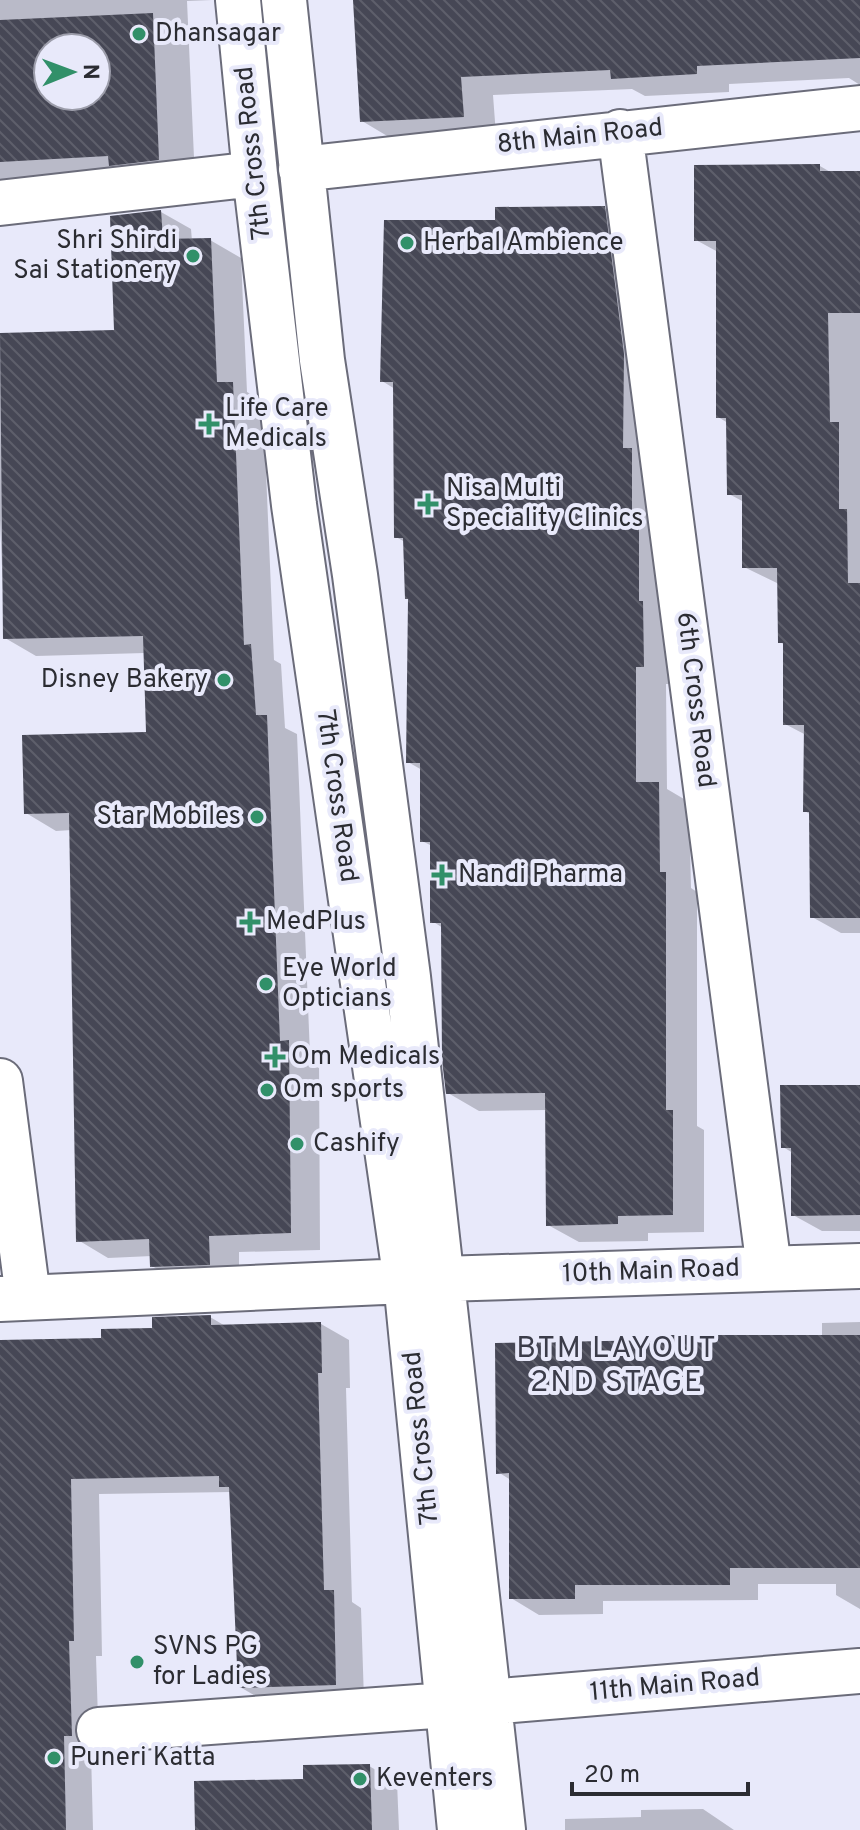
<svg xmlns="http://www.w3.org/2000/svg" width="860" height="1830" font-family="Overpass,sans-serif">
<defs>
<pattern id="building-back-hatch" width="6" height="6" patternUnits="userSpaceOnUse" patternTransform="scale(2)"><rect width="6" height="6" fill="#464755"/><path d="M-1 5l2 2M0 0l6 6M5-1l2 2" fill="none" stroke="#5e5f6b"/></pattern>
</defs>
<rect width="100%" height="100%" fill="#e8e9fa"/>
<!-- shadow -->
<path fill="#0003" fill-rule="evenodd" d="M0,0H212L187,1L195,180L7,183L0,179ZM48,48H96V96H48Z
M355,0H860V85L849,78L729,84V92L645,96L632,89L493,95L496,135L394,140L362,121Z
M820,166L832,173H860V933H841L812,917L811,815L805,811L806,735L785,724V645L780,642L779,584L744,567V502L729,494L728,423L718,417V252L696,240Z
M604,208L635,226L675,684H666L667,789L689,802L691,888L697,892V1126L704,1130V1232L648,1233V1241L579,1242L548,1225L547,1110L479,1111L448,1093L443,928L432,921V846L422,841V770L408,762L410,600L405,542L396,537L395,389L382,381L497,222Z
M161,212L191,229L192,241L210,240L241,258L247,392L263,401L274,660L281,664L285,728L297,734L310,1055L319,1060L320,1250L239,1252V1281L183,1284L152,1266V1256L108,1258L78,1240L72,830L56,831L26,813L148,734L145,653L36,656L5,638L0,520V335L116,332Z
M860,1087V1231H822L793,1215V1153L783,1147Z
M210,1317L227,1327L321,1324L349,1340L350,1388H346L352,1602L361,1608L364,1700L268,1703L240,1687L231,1492L99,1494L102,1656H96L99,1751H91L93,1830H0V1342L103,1340Z
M860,1322V1609L836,1595V1584H758V1600L603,1601V1614L539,1615L511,1598V1480L498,1472L822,1338V1323Z
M369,1766L397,1782L399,1830H197L305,1781Z
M703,1809L734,1830H565V1819L641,1817V1810Z"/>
<!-- building -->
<path fill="url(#building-back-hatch)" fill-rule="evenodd" d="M353,0H860V58L697,66V74L611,79L610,70L461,77L464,117L360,122Z
M153,13L159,160L109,166L108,156L0,162V20ZM48,48H96V96H48Z
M820,164V171H860V313H828L830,422H839V509H847L848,583H860V918H810L809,812H803L804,725H783V643H778L777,568H742V495H727L726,418H716V241H694V165Z
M605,206L624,354L623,448H632V520H639V601H643L644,667H636V782H659L660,872H666V1110H673V1215L618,1216V1224L546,1226L545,1093L446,1094L442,1060L441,923H430V842H420V763H406L408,599H405L403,538H394L393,382H380L384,220H495V207Z
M161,210L163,239L211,238L217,382H233L244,645L251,644L256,715H267L280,1041L289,1040L291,1233L209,1236L210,1265L150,1267L149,1239L76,1242L69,813L24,814L22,735L146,732L143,636L3,639L0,333L114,330L110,216Z
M780,1085H860V1215L791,1216V1148H781Z
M211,1315V1325L321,1322L322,1373H318L324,1590H334L336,1685L238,1688L229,1487H219V1476L71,1479L74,1641H69L72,1736H64L66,1830H0V1340L101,1338V1329L152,1328V1317Z
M660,1335H860V1568H730V1585H575V1599H509V1473L496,1474L495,1343L660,1340Z
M370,1764L372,1830H195L194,1781L303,1779V1765Z"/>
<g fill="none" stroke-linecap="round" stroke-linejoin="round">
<!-- minor casing -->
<g stroke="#6b6c7a" stroke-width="48">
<path id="minor" d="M238,0L255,174L294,505L406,1281L460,1830
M284,0L322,360L355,575L408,977L503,1830
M620,132L769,1268
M301,169L860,108
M0,203L255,174
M0,1081L28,1297
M442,1279L860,1266
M0,1299L406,1281
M489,1702L860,1671
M99,1730L447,1705"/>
</g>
<!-- minor -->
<use href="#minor" stroke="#fff" stroke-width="44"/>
</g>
<!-- markers -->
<g fill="#319069" stroke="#e8e9fa" stroke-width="3">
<circle cx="139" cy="34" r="8"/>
<circle cx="407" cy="243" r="8"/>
<circle cx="193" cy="256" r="8"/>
<path d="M205 412h8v8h8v8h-8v8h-8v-8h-8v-8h8z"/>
<path d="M424 492h8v8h8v8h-8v8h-8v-8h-8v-8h8z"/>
<circle cx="224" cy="680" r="8"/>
<circle cx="257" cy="817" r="8"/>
<path d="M438 863h8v8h8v8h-8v8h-8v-8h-8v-8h8z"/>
<path d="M246 910h8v8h8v8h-8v8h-8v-8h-8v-8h8z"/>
<circle cx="266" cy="984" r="8"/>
<path d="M271 1045h8v8h8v8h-8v8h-8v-8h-8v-8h8z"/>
<circle cx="267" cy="1090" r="8"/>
<circle cx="297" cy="1144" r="8"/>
<circle cx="137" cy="1662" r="8"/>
<circle cx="54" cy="1758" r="8"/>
<circle cx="360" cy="1779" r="8"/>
</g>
<g text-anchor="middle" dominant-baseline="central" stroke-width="8" stroke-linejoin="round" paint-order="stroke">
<!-- poi labels -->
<g font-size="26" fill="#2b2c32" stroke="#e8e9fa" text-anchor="start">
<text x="155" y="34">Dhansagar</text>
<text x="177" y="241" text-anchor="end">Shri Shirdi<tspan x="177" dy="30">Sai Stationery</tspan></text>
<text x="423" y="243">Herbal Ambience</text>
<text x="225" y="409">Life Care<tspan x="225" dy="30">Medicals</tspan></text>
<text x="446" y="489">Nisa Multi<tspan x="446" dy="30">Speciality Clinics</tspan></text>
<text x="208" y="680" text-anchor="end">Disney Bakery</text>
<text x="241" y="817" text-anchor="end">Star Mobiles</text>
<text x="458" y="875">Nandi Pharma</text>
<text x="266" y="922">MedPlus</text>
<text x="282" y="969">Eye World<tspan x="282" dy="30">Opticians</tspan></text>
<text x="291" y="1057">Om Medicals</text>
<text x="283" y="1090">Om sports</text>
<text x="313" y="1144">Cashify</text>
<text x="153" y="1647">SVNS PG<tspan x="153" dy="30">for Ladies</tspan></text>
<text x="70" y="1758">Puneri Katta</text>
<text x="376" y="1779">Keventers</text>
</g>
<!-- street labels -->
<g font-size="26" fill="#2b2c32" stroke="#e8e9fa">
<text transform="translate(580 137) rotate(-6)">8th Main Road</text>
<text transform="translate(254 153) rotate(-96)">7th Cross Road</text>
<text transform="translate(695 700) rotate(83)">6th Cross Road</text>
<text transform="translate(336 796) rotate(82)">7th Cross Road</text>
<text transform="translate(651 1272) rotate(-2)">10th Main Road</text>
<text transform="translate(422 1438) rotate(-96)">7th Cross Road</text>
<text transform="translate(675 1686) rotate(-5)">11th Main Road</text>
</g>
<!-- quarter labels -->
<g font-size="30" letter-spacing="2" fill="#3b3c49" stroke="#e8e9fa">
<text x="617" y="1349">BTM LAYOUT<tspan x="617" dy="34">2ND STAGE</tspan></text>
</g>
</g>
<!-- north arrow -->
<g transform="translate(72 72) rotate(89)"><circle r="38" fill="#e8e9fa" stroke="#9c9daa" stroke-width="2"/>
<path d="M0-6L14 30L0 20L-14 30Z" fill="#319069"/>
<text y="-12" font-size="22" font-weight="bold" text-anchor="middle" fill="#2b2c32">N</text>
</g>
<!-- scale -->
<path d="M572 1782v12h176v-12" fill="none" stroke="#2b2c32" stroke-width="4"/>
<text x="584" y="1782" font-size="24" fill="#2b2c32" stroke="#e8e9fa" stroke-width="6" paint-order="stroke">20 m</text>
</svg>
